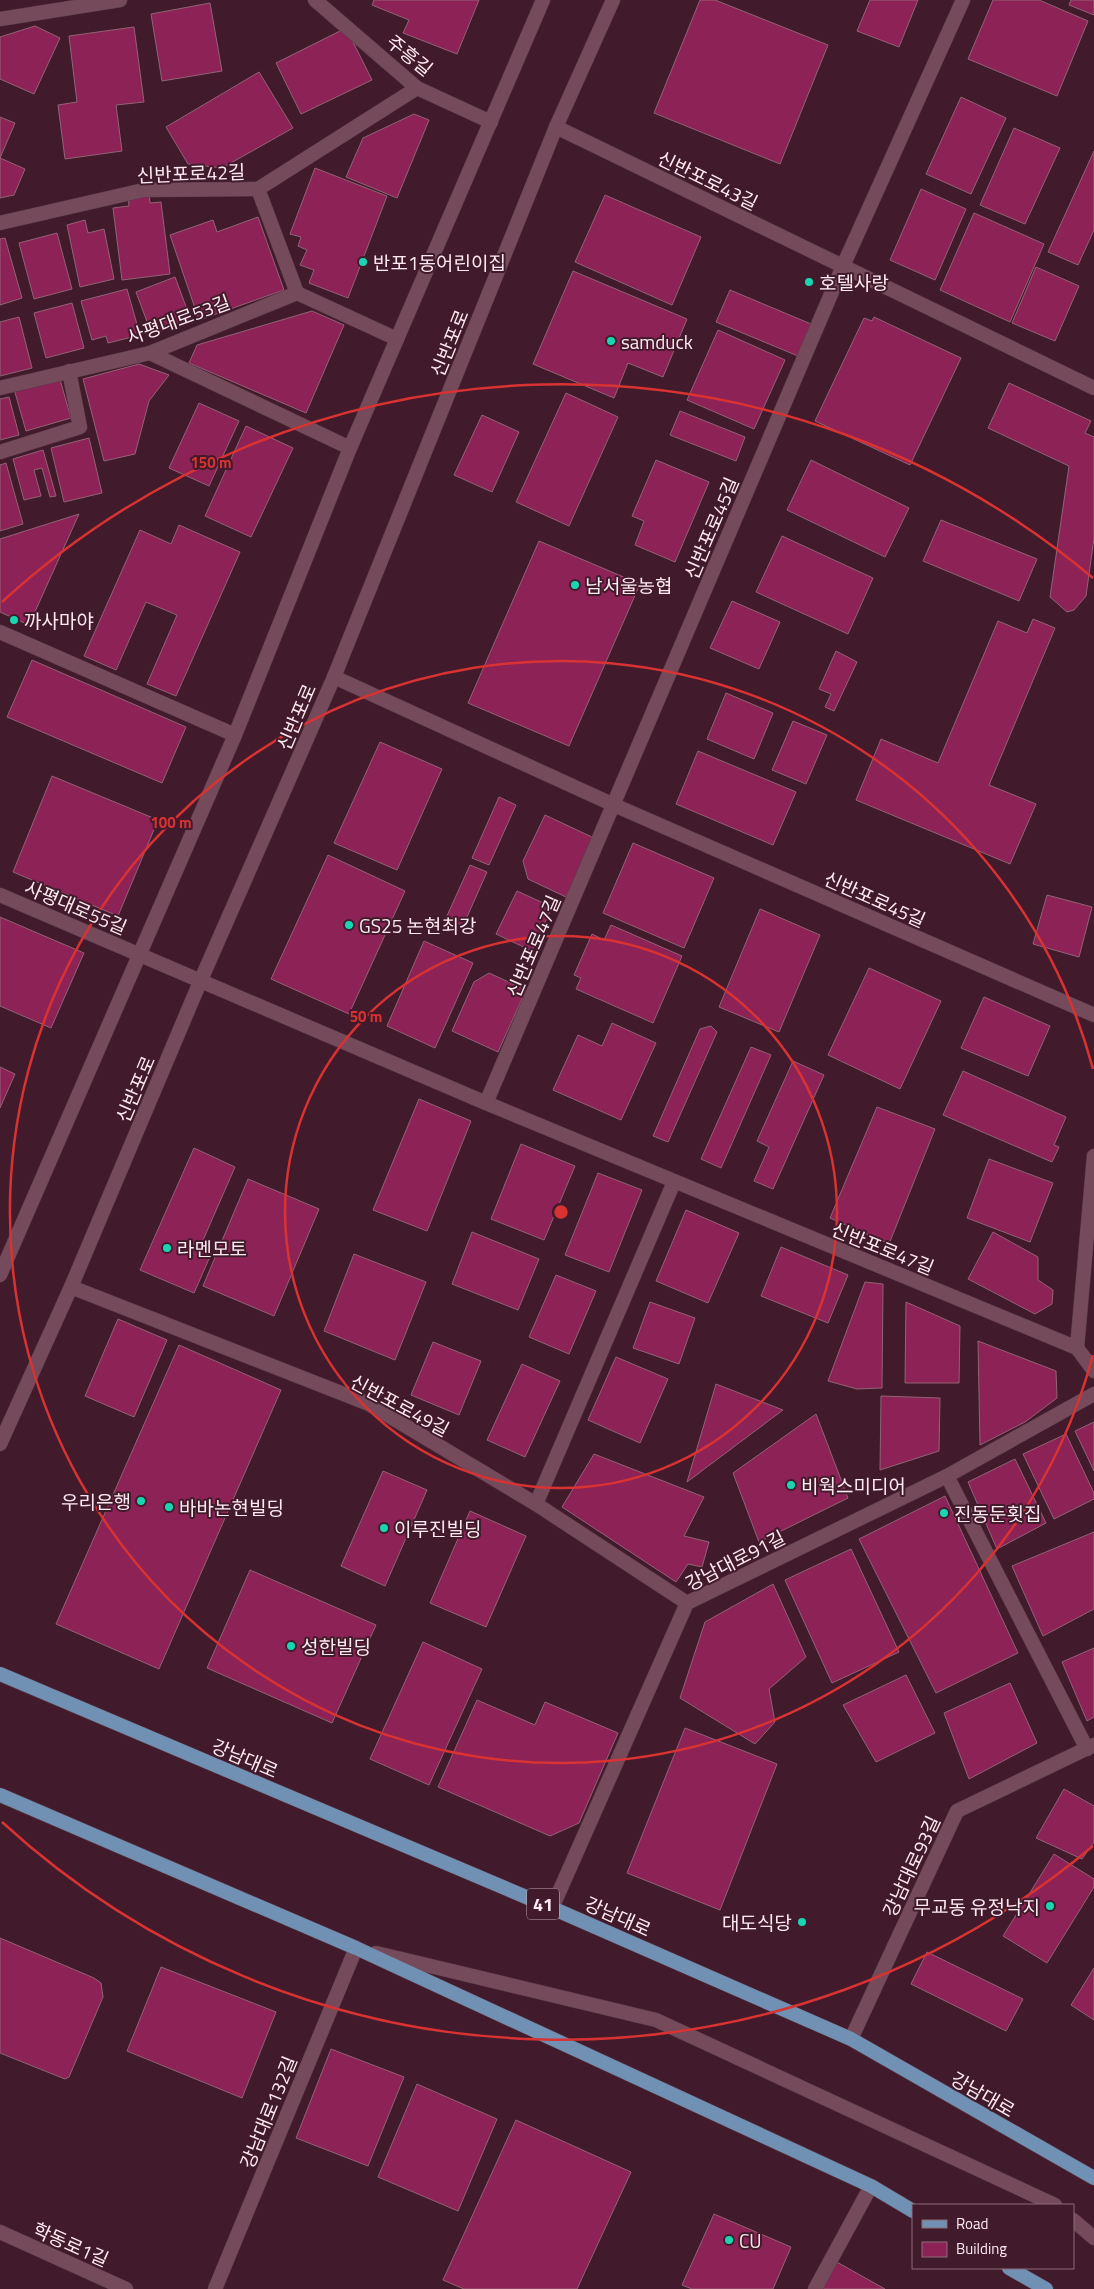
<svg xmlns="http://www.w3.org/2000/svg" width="1094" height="2289" font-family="'Titillium Web','Noto Sans KR',sans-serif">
<rect width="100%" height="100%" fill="#411b2b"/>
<!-- building -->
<path fill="#8d2257" stroke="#916375" d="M374,0H479L457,54L403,33L409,20L372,5Z
M700,0H715L828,45L780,164L654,113Z
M870,0H918L899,47L857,31Z
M993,0H1039L1088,21L1057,96L968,59Z
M1071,0H1094V15L1069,5Z
M210,3L222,71L162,81L151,14Z
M35,26L60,38L34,94L0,79V37Z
M134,27L144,102L116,105L122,151L65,159L58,105L77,102L69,36Z
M346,28L372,80L301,114L276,63Z
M259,72L293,128L222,168L188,164L166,127Z
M961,97L1006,118L971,194L926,174Z
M414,114L429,120L397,198L346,177L363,138Z
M0,117L15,123L0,158L25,169L14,195L0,198Z
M1014,128L1060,148L1025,224L980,205Z
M1094,151V230L1078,265L1048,252Z
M315,168L387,196L348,298L309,283L314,270L300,265L307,250L298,246L301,237L290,234Z
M921,189L966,209L935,280L890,260Z
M149,192L150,203L161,202L170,274L122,280L113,208L129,206L128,194Z
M605,195L701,237L672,305L575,262Z
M974,213L1044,244L1010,322L940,290Z
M258,217L284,290L199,320L170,235L213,220L217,232Z
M85,220L88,233L104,229L114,279L80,287L67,225Z
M57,233L72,289L34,299L19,243Z
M5,238L22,298L0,305V239Z
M1036,267L1079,286L1055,341L1012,323Z
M573,271L687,319L663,377L628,363L614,398L533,364Z
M175,277L191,320L152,335L136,292Z
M127,289L140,335L108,343L106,336L92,340L81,301Z
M730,290L811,324L798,356L716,322Z
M72,303L84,348L46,358L34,313Z
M312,311L344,325L306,413L189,363L197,345Z
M19,317L32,368L0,376V322Z
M874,317L961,358L910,465L815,421L864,318L872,321Z
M718,330L785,360L754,429L687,400Z
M139,364L169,375L149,401L135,454L104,461L83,379Z
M59,376L71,418L26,431L14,389Z
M1009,383L1091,421L1085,433L1094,437V538L1086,596L1074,610L1067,612L1050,597L1069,466L988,428Z
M566,393L618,417L569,526L516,502Z
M9,397L19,435L0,440V399Z
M199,403L239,421L209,486L169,468Z
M680,411L745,437L736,461L670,435Z
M482,415L519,432L492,492L454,475Z
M246,426L293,448L251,537L205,516Z
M89,438L102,493L64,502L51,448Z
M43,450L56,496L50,497L42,468L34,470L41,496L24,500L13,459Z
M656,460L709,482L675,562L635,545L644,521L632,516Z
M811,460L909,508L885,557L787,510Z
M6,463L23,524L0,531V465Z
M79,514L29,625L0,612V539Z
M941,520L1037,559L1019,601L923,561Z
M179,525L240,552L176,696L147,684L177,615L146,602L116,670L84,656L140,530L171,544Z
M782,536L873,578L848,634L756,592Z
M539,541L640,584L569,746L468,703Z
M732,601L780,622L759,669L710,648Z
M1033,619L1055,628L989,785L1036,804L1010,864L856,800L881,739L938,763L998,621L1027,633Z
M836,651L857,662L834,711L825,707L831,694L819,689Z
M32,660L186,727L162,783L7,717Z
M726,693L773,713L754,759L707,739Z
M793,721L827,735L806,784L772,770Z
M380,742L442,769L397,870L334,843Z
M698,751L796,792L773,845L676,804Z
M52,776L158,820L118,916L13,872Z
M499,797L516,805L489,865L472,858Z
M545,815L594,838L566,897L528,879L523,861Z
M633,843L714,878L684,948L603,913Z
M328,855L405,891L349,1014L271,979Z
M470,865L487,872L463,926L446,918Z
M517,891L552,907L532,951L496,934Z
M1047,895L1092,907L1079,957L1033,944Z
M760,909L820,935L779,1032L719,1007Z
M0,917L84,953L51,1028L0,1006Z
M611,925L682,956L653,1023L576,989L581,978L574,975L592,934L604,940Z
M424,941L473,963L435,1048L387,1026Z
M869,968L941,1001L900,1089L828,1055Z
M489,973L526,990L498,1052L452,1031L474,982Z
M984,997L1050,1026L1028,1076L961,1048Z
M612,1023L656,1043L621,1120L553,1090L578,1035L602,1046Z
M711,1026L717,1032L668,1142L653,1136L700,1029Z
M751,1047L771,1055L721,1168L701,1159Z
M793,1061L824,1075L773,1189L754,1181L769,1147L757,1141Z
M0,1067L15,1074L0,1108Z
M963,1071L1066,1117L1054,1145L1059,1147L1052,1162L943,1115Z
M419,1099L471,1121L427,1231L373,1210Z
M877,1107L935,1129L889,1244L830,1218Z
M521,1144L575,1166L544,1240L491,1219Z
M194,1148L235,1167L200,1247L212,1252L194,1293L140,1270Z
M989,1159L1053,1183L1030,1242L967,1218Z
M598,1173L642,1190L609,1272L565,1255Z
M248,1179L319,1209L274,1316L203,1286Z
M686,1210L739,1233L708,1303L656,1281Z
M472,1232L539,1259L518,1310L452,1284Z
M993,1232L1038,1257V1280L1053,1290L1052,1304L1035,1314L968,1279Z
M781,1247L848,1275L828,1323L761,1296Z
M354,1254L426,1282L395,1360L324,1331Z
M556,1275L596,1291L569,1354L529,1337Z
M865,1282L883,1284L882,1388L857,1389L828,1381Z
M650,1302L695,1318L679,1364L633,1348Z
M906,1302L960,1326L959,1383H905Z
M118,1319L167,1340L134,1417L85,1396Z
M978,1341L1056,1371L1057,1398L1025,1422L980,1445Z
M433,1342L481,1361L459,1415L411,1395Z
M179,1345L281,1390L159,1669L56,1624Z
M616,1357L668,1379L640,1443L588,1420Z
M522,1364L560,1381L525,1457L487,1440Z
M716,1384L783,1410L687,1482Z
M881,1396L940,1398L939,1451L880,1470Z
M816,1414L848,1498L759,1542L733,1473Z
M1094,1422V1471L1075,1431Z
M1066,1434L1094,1493V1499L1054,1519L1023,1454Z
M594,1454L704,1497L684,1536L709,1542L702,1567L688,1564L676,1582L562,1507Z
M1015,1459L1046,1523L997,1549L968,1482Z
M383,1471L427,1490L385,1586L341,1566Z
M945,1496L1018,1653L936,1693L859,1539Z
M470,1511L526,1536L486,1627L430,1603Z
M1094,1532V1609L1043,1636L1012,1566Z
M851,1549L899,1652L832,1683L785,1580Z
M250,1570L376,1625L332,1723L207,1668Z
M773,1584L806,1657L769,1689L775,1722L755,1744L680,1698L705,1622Z
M423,1642L482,1669L429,1785L370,1759Z
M1094,1648V1717L1087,1721L1062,1662Z
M906,1675L935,1733L876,1762L843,1705Z
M1010,1683L1037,1743L969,1779L944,1713Z
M477,1700L535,1725L545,1702L618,1733L579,1823L550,1836L438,1787Z
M685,1728L777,1764L720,1910L627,1873Z
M1064,1789L1094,1806V1842L1082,1859L1036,1838Z
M1054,1854L1094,1879V1887L1047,1963L1003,1936Z
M0,1938L94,1978L101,1983L103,1997L69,2077L65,2079L0,2053Z
M927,1952L1023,1999L1006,2031L911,1984Z
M161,1967L276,2012L242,2098L127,2051Z
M1094,1968V2020L1071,2005Z
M331,2049L404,2077L368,2166L296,2138Z
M417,2084L497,2119L458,2211L378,2177Z
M516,2120L631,2172L577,2289H464L443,2280Z
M714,2214L791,2247L773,2289H692L682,2285Z
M835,2261L885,2289H819Z"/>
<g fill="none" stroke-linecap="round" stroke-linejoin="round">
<!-- service casing -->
<g stroke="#5a3b49" stroke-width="15">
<path id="service" d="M258,189L297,293
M150,353L350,448
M0,452L80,427L69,371
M947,1476L1087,1749
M536,1504L674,1182
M376,1953L656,2020L1055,2205
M1073,2220L1094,2238"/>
</g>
<!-- minor casing -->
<g stroke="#5a3b49" stroke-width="15">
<path id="minor" d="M315,0L417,88L491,122
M0,19L120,0
M556,127L1094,388
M0,223L144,190L258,189L417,88
M0,388L150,353L297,293L397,339
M0,632L235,735
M334,677L614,805L1094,1015
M0,895L486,1103L1077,1348L1094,1371
M486,1103L843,266L963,0
M71,1287L369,1404L536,1504L687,1603
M1077,1348L1094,1156
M552,1908L687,1603L947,1476L1094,1394
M851,2039L957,1811L1094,1745
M0,2232L126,2289
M215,2289L356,1948
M815,2289L871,2186"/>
</g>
<!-- secondary casing -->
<g stroke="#5a3b49" stroke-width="15">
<path id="secondary" d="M0,1275L235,735L350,448L543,0
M0,1444L71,1287L200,982L334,677L556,127L613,0"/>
</g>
<!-- primary casing -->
<g stroke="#5a3b49" stroke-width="15">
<path id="primary" d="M0,1674L552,1908L851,2039L1094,2178
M0,1795L356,1948L871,2186L913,2211
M1009,2268L1046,2289"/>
</g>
<!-- service -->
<use href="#service" stroke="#754a5b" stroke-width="14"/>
<!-- minor -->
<use href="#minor" stroke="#754a5b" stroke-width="14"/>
<!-- secondary -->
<use href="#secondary" stroke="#754a5b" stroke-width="14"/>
<!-- primary -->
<use href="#primary" stroke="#7091b4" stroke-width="14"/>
</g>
<!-- distance rings -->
<g fill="none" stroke="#d83232" stroke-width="2.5">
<circle cx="561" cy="1212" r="276"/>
<path d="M1093 1355A551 551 0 1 1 1093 1069"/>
<path d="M1093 1846A827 827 0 0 1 2 1822M2 602A827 827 0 0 1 1093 578"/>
</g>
<!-- markers -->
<g fill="#1ad5b2" stroke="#411b2b" stroke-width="2">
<circle cx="363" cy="262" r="5"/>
<circle cx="809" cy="282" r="5"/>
<circle cx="611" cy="341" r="5"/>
<circle cx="575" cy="585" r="5"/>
<circle cx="14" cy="620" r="5"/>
<circle cx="349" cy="925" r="5"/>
<circle cx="167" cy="1248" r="5"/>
<circle cx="791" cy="1485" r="5"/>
<circle cx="141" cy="1501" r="5"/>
<circle cx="169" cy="1507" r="5"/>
<circle cx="944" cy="1513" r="5"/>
<circle cx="384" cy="1528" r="5"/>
<circle cx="291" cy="1646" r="5"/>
<circle cx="1050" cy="1906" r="5"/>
<circle cx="802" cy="1922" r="5"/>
<circle cx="729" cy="2240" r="5"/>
</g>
<g text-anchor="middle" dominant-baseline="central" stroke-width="4" stroke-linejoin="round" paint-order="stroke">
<!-- shield labels -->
<rect fill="#411b2b" stroke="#c5abb5" stroke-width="1" x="527" y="1888.5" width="32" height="31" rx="4"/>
<g font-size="18" font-weight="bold" fill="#fee9f0">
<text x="543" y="1904">41</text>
</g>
<!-- street labels -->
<g font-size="19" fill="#fee9f0" stroke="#411b2b">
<text transform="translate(410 55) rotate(39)">주흥길</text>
<text transform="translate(191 173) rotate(-2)">신반포로42길</text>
<text transform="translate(708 180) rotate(26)">신반포로43길</text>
<text transform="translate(178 319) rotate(-20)">사평대로53길</text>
<text transform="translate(449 343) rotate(-68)">신반포로</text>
<text transform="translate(711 528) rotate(-67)">신반포로45길</text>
<text transform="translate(296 717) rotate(-67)">신반포로</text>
<text transform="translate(875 899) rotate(24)">신반포로45길</text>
<text transform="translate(76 907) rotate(23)">사평대로55길</text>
<text transform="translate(533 946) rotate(-67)">신반포로47길</text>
<text transform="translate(135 1089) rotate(-67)">신반포로</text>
<text transform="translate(883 1248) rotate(22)">신반포로47길</text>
<text transform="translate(400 1405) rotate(28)">신반포로49길</text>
<text transform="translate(735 1560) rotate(-27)">강남대로91길</text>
<text transform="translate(245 1758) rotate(23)">강남대로</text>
<text transform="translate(911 1866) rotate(-65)">강남대로93길</text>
<text transform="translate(618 1916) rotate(24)">강남대로</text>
<text transform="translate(983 2094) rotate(30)">강남대로</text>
<text transform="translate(268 2112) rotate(-68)">강남대로132길</text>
<text transform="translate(71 2244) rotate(24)">학동로1길</text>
</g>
<!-- poi labels -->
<g font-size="19" fill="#fee9f0" stroke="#411b2b" text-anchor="start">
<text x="373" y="262">반포1동어린이집</text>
<text x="819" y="282">호텔사랑</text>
<text x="621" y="341">samduck</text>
<text x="585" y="585">남서울농협</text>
<text x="24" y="620">까사마야</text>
<text x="359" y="925">GS25 논현최강</text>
<text x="177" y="1248">라멘모토</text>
<text x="801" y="1485">비웍스미디어</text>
<text x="131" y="1501" text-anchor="end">우리은행</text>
<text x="179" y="1507">바바논현빌딩</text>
<text x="954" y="1513">진동둔횟집</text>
<text x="394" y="1528">이루진빌딩</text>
<text x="301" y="1646">성한빌딩</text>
<text x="1040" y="1906" text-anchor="end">무교동 유정낙지</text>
<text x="792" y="1922" text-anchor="end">대도식당</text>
<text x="739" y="2240">CU</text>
</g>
</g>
<circle cx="561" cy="1212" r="8" fill="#d83232" stroke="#411b2b" stroke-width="2.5"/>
<g font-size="15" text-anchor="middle" font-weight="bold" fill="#d83232" stroke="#411b2b" stroke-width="4" stroke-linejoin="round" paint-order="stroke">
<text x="211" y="468">150 m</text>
<text x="171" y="828">100 m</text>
<text x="366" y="1022">50 m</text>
</g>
<!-- legend -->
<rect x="912" y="2204" width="162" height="65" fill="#411b2b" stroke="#8d6d7a"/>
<rect x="922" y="2220" width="25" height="8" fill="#7091b4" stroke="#8d6d7a"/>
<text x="956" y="2229" font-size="15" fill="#fee9f0">Road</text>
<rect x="922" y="2242" width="25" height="15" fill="#8d2257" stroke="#8d6d7a"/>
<text x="956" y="2254" font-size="15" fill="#fee9f0">Building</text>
</svg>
